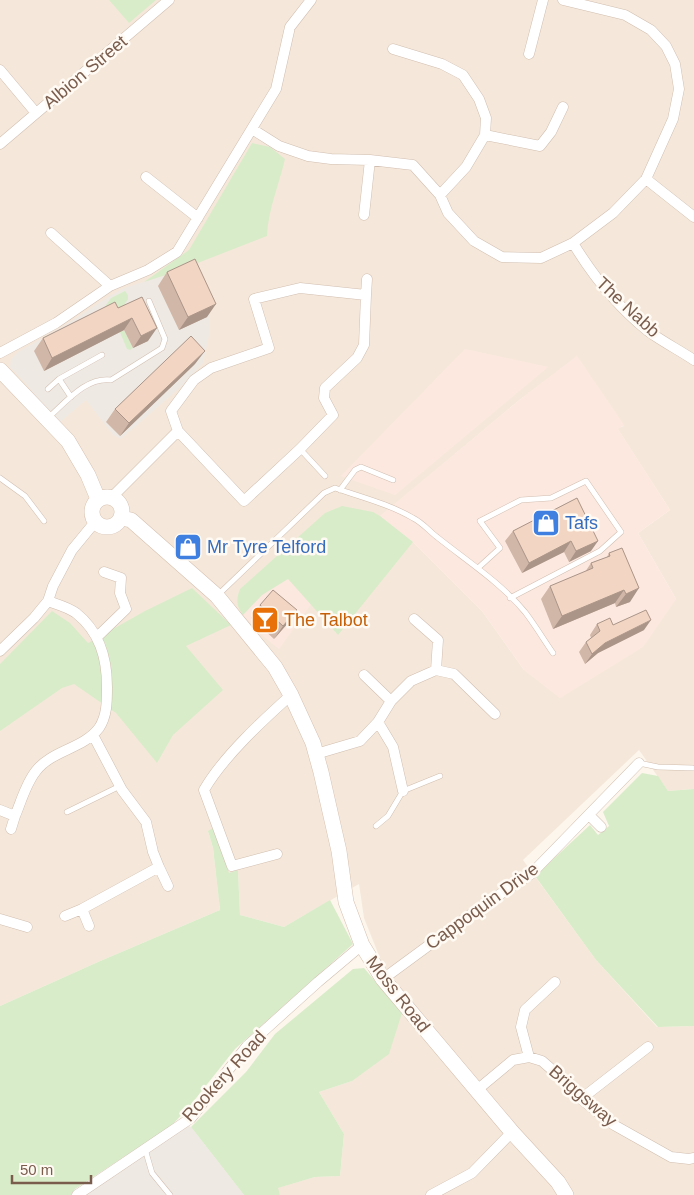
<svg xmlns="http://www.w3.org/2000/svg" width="694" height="1195" font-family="Arial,sans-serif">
<rect width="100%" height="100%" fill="#fdf6ec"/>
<!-- residential -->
<path fill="#f5e8da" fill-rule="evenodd" d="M0,0H694V789L668,791L639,750L523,860L596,960L657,1027L694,1026V1195H280L277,1188L315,1177L340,1176L344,1134L319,1092L352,1081L402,1013L364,918L359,884L284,927L240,915L238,870L229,874L208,831L213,848L220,910L98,962L0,1006ZM523,397L624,426L617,428L670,510L638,533L676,599L524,670L482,611L413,542L381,516Z"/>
<!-- commercial -->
<path fill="#fde8e0" d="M465,349L548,367L395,495L341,476Z
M577,356L624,425L618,429L670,510L638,533L676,599L643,647L560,698L524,670L482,611L413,542L380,516L523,397Z
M288,578L311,604L279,649L262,635L243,615L262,595Z"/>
<!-- industrial -->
<path fill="#efe9e4" d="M172,273L209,305L210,331L203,363L183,385L121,439L113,435L86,400L60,422L46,409L27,385L10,367L11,359L18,352L64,326L110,296L124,288Z
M183,1123L191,1127L244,1195H77Z"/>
<!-- green -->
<path fill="#d8ecc9" d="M109,0H156L129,23Z
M252,143L270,147L285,159C279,185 268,210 267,236L172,273L144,282L189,250Z
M125,291L128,295V299L117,317L133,348L130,350L127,349L117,325L107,310L106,305L111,298Z
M342,506L373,512L380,516L413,542L338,635L288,579L262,595L243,615C236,605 236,600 240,589L325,513Z
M192,588L231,625L186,646L223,690L173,735L157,763L116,713L74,684L62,688L0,731V664L52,611L70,623L88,643L145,611Z
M642,773L658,776L668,791L694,789V1026L658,1027L596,960L535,876L590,825L598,835L609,826L603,812Z
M213,828L229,873L238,870L240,915L284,927L330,900L353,944L235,1049L189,1107L171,1126L75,1189L71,1195H0V1006L98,962L220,910L213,848L208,831Z
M364,968L402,1013L389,1054L352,1081L319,1092L344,1134L340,1176L315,1177L278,1188L280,1195H244L191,1127L246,1072L275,1034L353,969Z"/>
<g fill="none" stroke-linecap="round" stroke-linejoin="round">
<!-- lane casing -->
<g stroke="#d1beb0" stroke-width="6">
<path id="lane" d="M59,379L71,397
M48,389L59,379L102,355
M49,417C67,401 86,377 111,380L162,348L165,339L149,301
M300,449L325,476
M0,478L25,496L44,521
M340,490L355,470L361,467L393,480
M478,568L500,548L480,521L521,500L551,498L586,481L621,532L600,551L510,598
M219,594L324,493L335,488C361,497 389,504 413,518C423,523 429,531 437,537C467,561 500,582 525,612C535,625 544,640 553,653
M639,763L658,767L693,768
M67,812L120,786
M376,826L388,816L403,791L440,776
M145,1149L152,1173L170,1195"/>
</g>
<!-- street casing -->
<g stroke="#d1beb0" stroke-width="11">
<path id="street" d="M393,49L442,64L463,75L479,99L486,118L485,135L466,167L440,195
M529,54L543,0
M0,70L36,113
M252,129L279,146L308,156L331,159L370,160L413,165L440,195L448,213L474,241L502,257L541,258L573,243L613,213L646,179L673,119L679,89L675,64L666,46L651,30L625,15L563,0
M485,135L540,146L551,132L563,107
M0,144L169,0
M146,177L198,218
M646,179L694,217
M364,215L370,160
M51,233L110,286
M573,243C593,276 618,307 648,331C663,342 679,350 694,360
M0,353L56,323L110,286L148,270L177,252L276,89L290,27L311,0
M178,431L244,501L300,449L333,415L324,398L325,388L357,358L364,345L366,295
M112,497L178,431L171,411L194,380L211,368L269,348L254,299L300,288L366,295L367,279
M414,619L438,640L436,670
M97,637L126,609L120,593L121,578L104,572
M0,651L34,618L48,601L53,586L72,550L95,522
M364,675L391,701
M378,722L393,747L403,791
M316,754L360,741L378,722L391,701L411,681L436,670L454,674L495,714
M0,810L15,816C21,802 26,783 36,771C52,750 83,749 99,728C107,716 107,702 107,687C107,658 100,632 76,613C68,607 56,604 48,601
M589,815L601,827
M11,829L15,816
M277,854L232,866L204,790C223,757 262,721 291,695
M159,867L168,886
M82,909L89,926
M65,916L82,909L159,867L153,852L146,822L122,790L93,735
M0,919L27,927
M383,979L485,904L531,874L639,763
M529,1057L521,1027L525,1010L555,982
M477,1090L513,1060L529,1057L542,1061L557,1074L581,1099L614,1125L671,1157L689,1159L694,1158
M581,1099L648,1047
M77,1195L191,1118L247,1046L318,982L362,945
M431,1195L472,1173L512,1132"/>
</g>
<!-- secondary casing -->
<g stroke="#d6c0b0" stroke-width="16">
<path id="secondary" d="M0,370L68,441L88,475L98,499
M92 512a15 15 0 1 1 30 0a15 15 0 1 1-30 0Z
M121,518L131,520L217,596L275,667L291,695L313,743L321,772L339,851L346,902L362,945L383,979L512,1132L558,1182L566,1195"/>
</g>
<!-- lane -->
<use href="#lane" stroke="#fff" stroke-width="5"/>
<!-- street -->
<use href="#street" stroke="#fff" stroke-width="10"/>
<!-- secondary -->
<use href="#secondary" stroke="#fff" stroke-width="15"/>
</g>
<!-- wall -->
<path fill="#d1b7a8" d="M167,272L207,317L179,330L158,286Z
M142,297L148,341L133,348L124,330L44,371L34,351L43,338L118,308Z
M195,364L120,436L106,422L115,409Z
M577,498L591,551L569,562L564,552L522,573L505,541L513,531Z
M609,553L630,602L616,607L615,603L553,629L541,599L550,586L585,572L591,563L607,557Z
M260,605L297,610L288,623L274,639L251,618Z
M597,624L613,625L644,630L598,653L585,664L579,652L586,642L591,638L590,635Z"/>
<!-- shaded-wall -->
<path fill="#aa9588" d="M216,304L207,317L179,330L188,317Z
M132,318L124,330L44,371L52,358Z
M157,328L148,341L133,348L141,336Z
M205,351L195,364L120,436L129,423Z
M571,541L564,552L522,573L529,563Z
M598,541L591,551L569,562L576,551Z
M639,588L630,602L616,607L626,594Z
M624,590L615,603L553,629L562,616Z
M297,610L288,623L274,639L283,626Z
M651,620L644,630L598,653L585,664L592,654L605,643Z"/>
<!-- building -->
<path fill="#f3d5c3" stroke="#aa9588" d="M195,259L216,304L188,317L167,272Z
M142,297L157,328L141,336L132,318L52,358L43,338L115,302L118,308Z
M191,336L205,351L129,423L115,409Z
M577,498L598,541L576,551L571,541L529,563L513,531Z
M622,548L639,588L626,594L624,590L562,616L550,586L593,568L591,563L610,556L609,553Z
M273,590L297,610L283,626L260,605Z
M646,610L651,620L605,643L592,654L586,642L600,631L597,624L610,618L613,625Z"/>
<!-- icons -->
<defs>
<g id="shop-square" transform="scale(1.4375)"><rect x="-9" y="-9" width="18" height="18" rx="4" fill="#3f7fe0" stroke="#fffaf3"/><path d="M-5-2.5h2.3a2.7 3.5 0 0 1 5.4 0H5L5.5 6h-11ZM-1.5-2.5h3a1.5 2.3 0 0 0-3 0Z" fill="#fff"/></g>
<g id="bar-square" transform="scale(1.4375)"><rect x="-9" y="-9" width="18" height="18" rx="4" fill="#e8710a" stroke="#fffaf3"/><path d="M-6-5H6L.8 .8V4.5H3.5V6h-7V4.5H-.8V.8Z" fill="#fff"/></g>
</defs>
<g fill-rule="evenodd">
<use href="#shop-square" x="546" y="523"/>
<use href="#shop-square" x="188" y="547"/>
<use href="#bar-square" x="265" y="620"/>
</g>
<g text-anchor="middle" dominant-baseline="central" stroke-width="5" stroke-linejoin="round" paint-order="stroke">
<!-- street labels -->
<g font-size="18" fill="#7a5c4d" stroke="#fffaf3">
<text transform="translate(85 72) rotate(-40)">Albion Street</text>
<text transform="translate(628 307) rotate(43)">The Nabb</text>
<text transform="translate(482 906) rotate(-36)">Cappoquin Drive</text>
<text transform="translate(398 994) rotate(52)">Moss Road</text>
<text transform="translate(224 1076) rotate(-48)">Rookery Road</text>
<text transform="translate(583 1096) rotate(41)">Briggsway</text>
</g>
<!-- shop labels -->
<g font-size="18" fill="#366cbe" stroke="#fffaf3" text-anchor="start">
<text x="565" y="523">Tafs</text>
<text x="207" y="547">Mr Tyre Telford</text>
</g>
<!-- food labels -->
<g font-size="18" fill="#c56008" stroke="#fffaf3" text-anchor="start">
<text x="284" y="620">The Talbot</text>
</g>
</g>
<!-- scale -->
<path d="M12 1175v8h79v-8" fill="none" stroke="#7a5c4d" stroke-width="2.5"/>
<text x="20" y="1175" font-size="15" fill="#7a5c4d" stroke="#fffaf3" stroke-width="4" paint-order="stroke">50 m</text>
</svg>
